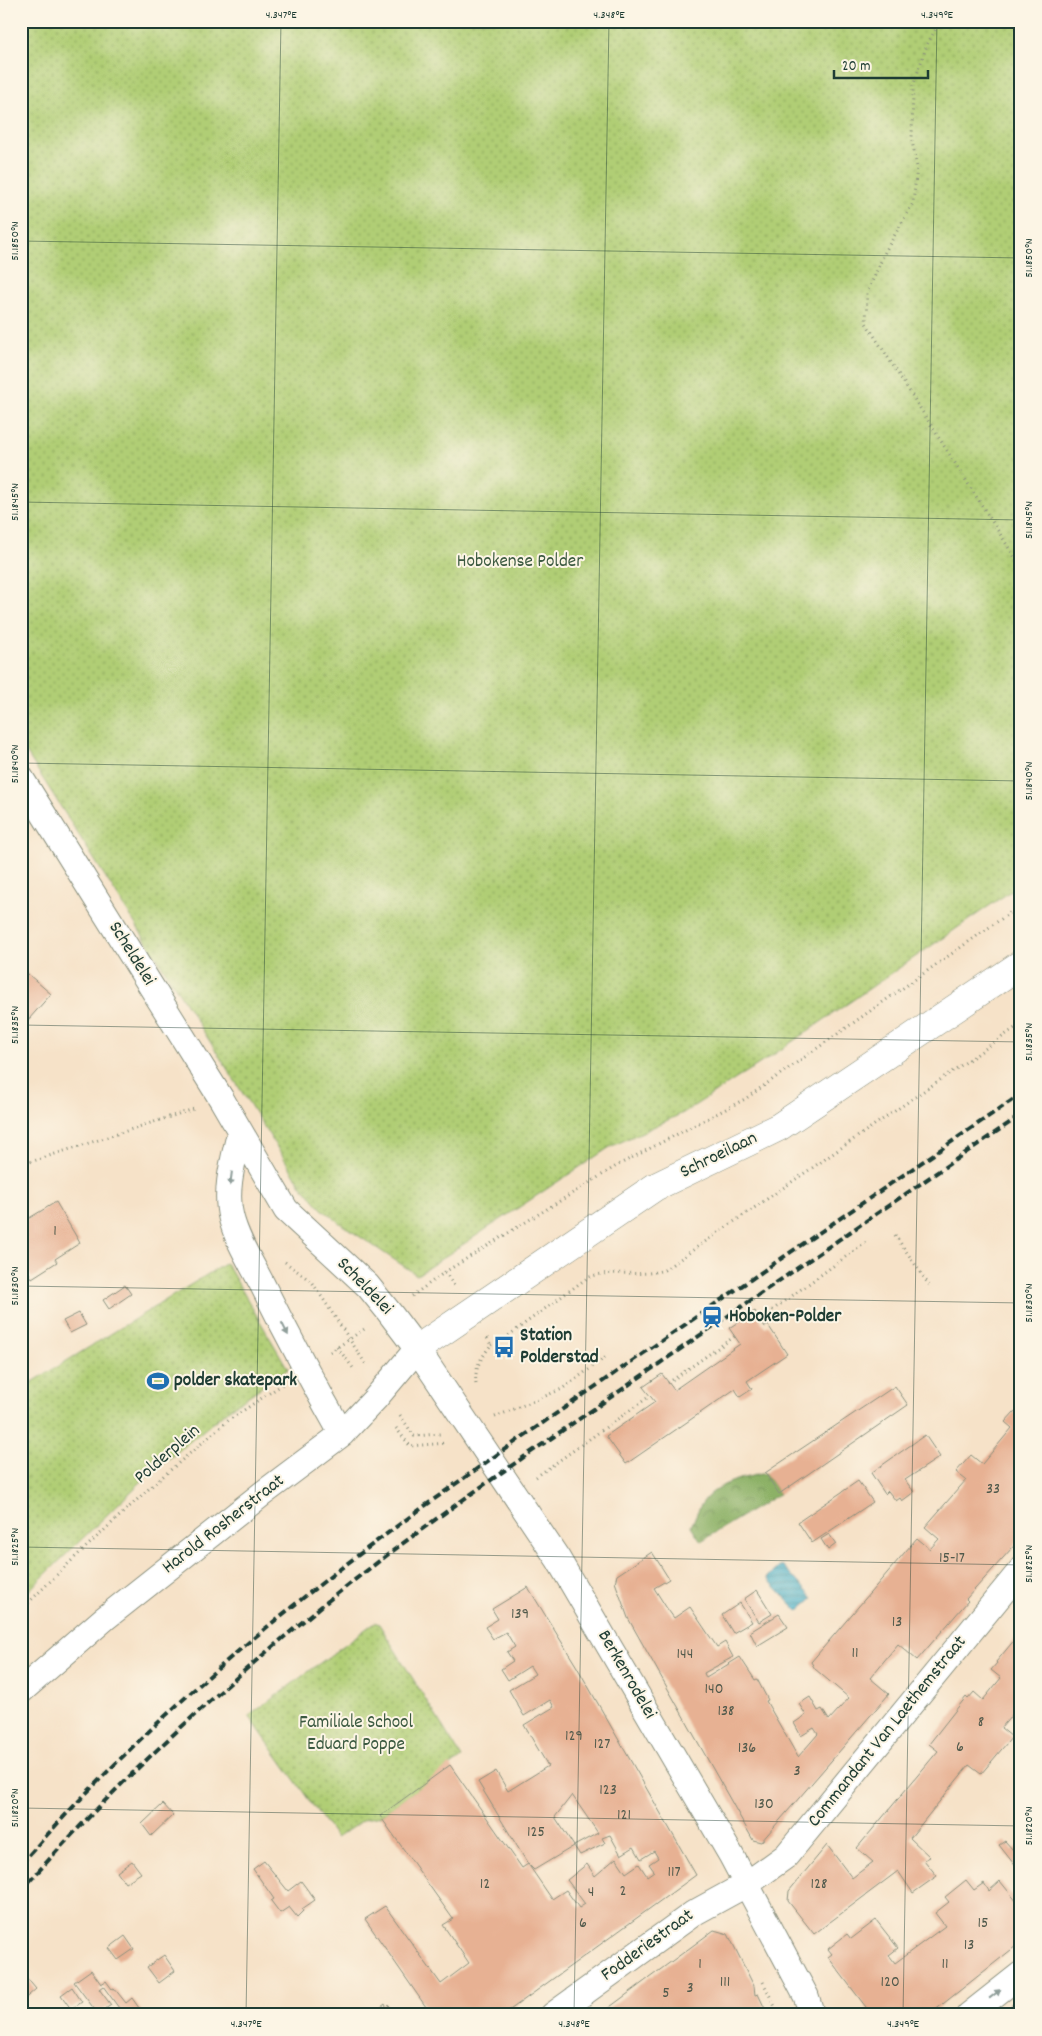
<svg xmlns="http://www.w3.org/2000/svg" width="1042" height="2036" font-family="Dekko,sans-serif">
<defs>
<pattern id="forest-crowns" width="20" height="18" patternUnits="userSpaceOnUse" patternTransform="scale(1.25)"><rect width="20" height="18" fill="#8cb166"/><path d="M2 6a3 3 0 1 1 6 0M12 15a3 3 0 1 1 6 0" fill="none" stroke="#729155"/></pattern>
<pattern id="park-dots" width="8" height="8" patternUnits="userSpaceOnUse" patternTransform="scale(1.25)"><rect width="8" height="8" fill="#b0ce75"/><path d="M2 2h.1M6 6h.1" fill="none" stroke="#8fa861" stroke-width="1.8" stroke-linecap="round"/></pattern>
<pattern id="water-rules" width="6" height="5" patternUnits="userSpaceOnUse" patternTransform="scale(1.25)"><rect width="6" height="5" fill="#48afc8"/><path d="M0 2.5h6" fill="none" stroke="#3b90a3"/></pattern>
</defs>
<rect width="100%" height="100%" fill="#fcf5e5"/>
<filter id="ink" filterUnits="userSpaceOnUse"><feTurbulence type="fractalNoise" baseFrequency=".02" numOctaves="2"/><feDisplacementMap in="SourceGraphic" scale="10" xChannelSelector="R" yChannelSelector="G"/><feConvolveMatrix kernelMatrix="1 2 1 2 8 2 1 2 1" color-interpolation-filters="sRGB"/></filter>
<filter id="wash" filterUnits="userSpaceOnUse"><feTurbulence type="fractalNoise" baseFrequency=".0096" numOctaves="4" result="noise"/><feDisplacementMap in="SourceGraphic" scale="20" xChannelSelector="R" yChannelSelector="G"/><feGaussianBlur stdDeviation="1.12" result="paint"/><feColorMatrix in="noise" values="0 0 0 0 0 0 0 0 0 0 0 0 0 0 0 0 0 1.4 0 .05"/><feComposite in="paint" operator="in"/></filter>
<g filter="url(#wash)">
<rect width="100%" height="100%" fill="#f6e2c8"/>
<!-- forest -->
<path fill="url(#forest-crowns)" stroke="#56774d" d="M765,1473L779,1494L701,1541L691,1526C695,1519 698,1508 703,1502C718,1482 743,1478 765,1473Z"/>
<!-- park -->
<path fill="url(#park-dots)" stroke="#688654" d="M21,21H1021V884L773,1055L683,1113L610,1147L417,1275L341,1224L322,1209L301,1185L21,744Z
M226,1263L288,1369L228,1410L142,1481L21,1598V1389Z
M375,1622L379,1624L462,1758L380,1816L365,1819L336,1838L249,1716Z"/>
<!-- water -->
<path fill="url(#water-rules)" stroke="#34767e" d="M782,1565L813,1598L798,1611L767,1578Z"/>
<g id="blocks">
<!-- building -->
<path fill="#e7b193" d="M21,968L51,994L21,1028Z
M56,1202L80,1243L55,1259L57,1262L32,1278L25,1267L21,1269V1223Z
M125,1285L131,1294L109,1309L103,1300Z
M755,1311L765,1327L768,1325L787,1354L747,1381L752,1389L740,1397L735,1389L626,1464L606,1436L655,1402L643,1387L662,1374L674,1390L740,1344L729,1328Z
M79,1313L86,1325L70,1333L63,1321Z
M895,1386L908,1405L779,1494L765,1473Z
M1014,1412L1021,1418V1538L966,1599L968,1601L917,1660L898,1644L870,1678L889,1694L761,1842L753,1840L628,1618L615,1582L617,1575L652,1552L669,1579L654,1588L666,1607L674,1618L690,1607L717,1647L725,1642L733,1657L704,1673L706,1678L740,1657L755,1680L757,1679L768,1700L766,1701L798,1757L818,1734L814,1728L801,1736L794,1723L806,1715L799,1704L810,1697L818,1711L822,1709L829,1720L849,1698L815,1669L811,1662L917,1538L930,1549L939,1539L925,1527L966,1480L956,1472L971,1455L982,1464L1012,1428L1005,1422Z
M925,1435L940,1457L905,1480L914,1492L902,1501L900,1498L896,1501L888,1491L885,1494L871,1473Z
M858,1481L873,1502L812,1543L798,1522Z
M829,1534L836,1544L828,1550L821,1539Z
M528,1587L577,1667L696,1875L503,2015H415L426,2007L365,1919L385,1906L441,1984L469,1963L443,1925L453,1919L380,1816L450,1765L522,1868L528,1864L552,1899L566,1890L579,1908L585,1904L567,1880L587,1864L595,1876L616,1858L626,1873L639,1864L647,1876L654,1871L649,1864L658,1858L654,1851L641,1859L634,1847L621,1855L610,1835L602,1838L605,1843L580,1855L574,1846L598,1833L572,1795L555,1817L574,1846L534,1870L528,1864L478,1782L496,1771L508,1791L548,1766L524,1725L554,1707L550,1700L524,1716L509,1690L535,1674L530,1666L508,1680L501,1669L513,1661L507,1652L515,1647L506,1632L493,1639L485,1627L498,1619L492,1609Z
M757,1590L772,1614L759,1622L744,1599Z
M740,1603L752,1622L733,1633L722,1615Z
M779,1614L788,1627L757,1646L750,1632Z
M1021,1632V1704L1001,1728L1012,1737L981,1774L969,1765L910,1838L930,1857L924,1860L937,1876L913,1893L898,1871L814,1934L788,1901L789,1891L827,1845L852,1878L873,1862L857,1848L938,1751L929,1744L966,1697L968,1699L974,1692L983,1700L1001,1678L991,1670L997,1663L996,1662Z
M163,1804L173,1815L151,1836L142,1824Z
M1005,1841L1013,1850L1021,1844V1873L999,1845Z
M132,1861L141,1873L125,1883L117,1872Z
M264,1861L288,1891L301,1881L315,1900L302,1909L303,1911L297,1917L289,1907L280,1913L271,1901L274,1899L253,1869Z
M966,1880L974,1890L984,1883L989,1891L1000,1881L1017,1902L1021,1899V1942L929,2015H872L828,1957L832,1954L828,1949L847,1934L851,1939L876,1920L898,1948L889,1955L895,1963L945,1926L935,1913L949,1902L945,1897Z
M714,1930L728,1934L754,1986L755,1995L758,1994L768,2015H599Z
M125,1936L134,1949L118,1960L109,1948Z
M164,1955L175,1971L159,1983L147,1967Z
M91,1970L101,1984L106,1981L112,1989L114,1988L126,2003L132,1998L144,2015H124L103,1986L99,1989L111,2005L98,2014L74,1982Z
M26,1977L36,1989L21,2002V1982Z
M72,1987L82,2002L71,2009L61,1995Z
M1021,1998V2015H1000L1005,2010Z
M385,2004L387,2008L389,2005L396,2015H377L375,2012Z"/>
</g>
</g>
<g filter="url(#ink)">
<use href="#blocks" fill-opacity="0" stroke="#8a907e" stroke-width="1"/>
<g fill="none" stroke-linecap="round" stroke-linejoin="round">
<!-- street casing -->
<g stroke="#8a907e" stroke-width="27">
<path id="street" d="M21,778L222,1100L286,1210L368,1286L389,1312L417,1349L558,1559L731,1855L806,1996L812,2015
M240,1131C234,1158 224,1190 231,1217C237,1241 252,1264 263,1286C288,1336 314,1385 342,1434
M21,1691L104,1619L262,1494L342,1434L375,1399L417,1349
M553,2015L694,1913L747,1884L786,1856L1021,1570
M969,2015L1021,1974"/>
</g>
<!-- secondary casing -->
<g stroke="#8a907e" stroke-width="29">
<path id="secondary" d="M417,1349L655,1187L779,1127L1021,964"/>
</g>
<!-- path -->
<path stroke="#8a907e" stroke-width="3" stroke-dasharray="1 4" stroke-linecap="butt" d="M940,21L927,45L913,86L912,141L917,167L913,203L885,252L867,293L866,323L1021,567
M21,1165L194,1109
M895,1235L929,1285
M285,1262L312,1282L367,1366
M445,1272L455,1287
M412,1296L445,1272L618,1165L745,1099L1021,905
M760,1319L869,1240
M491,1345L505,1338L587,1278C611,1268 639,1278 664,1270L1021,1024
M337,1347L353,1368
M330,1352L366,1328
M668,1383L735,1336
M476,1384C474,1367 482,1357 491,1345L486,1336
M400,1415L414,1436L440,1434
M495,1417L562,1389L606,1357
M396,1428L410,1446L447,1443
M536,1477L650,1396
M21,1610L70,1562L154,1484L229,1420L283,1384
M763,1982L779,2015"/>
<!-- street -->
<use href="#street" stroke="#fff" stroke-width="25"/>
<!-- secondary -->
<use href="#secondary" stroke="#fff" stroke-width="28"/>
<!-- rail -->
<path stroke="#1f3d34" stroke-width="4" stroke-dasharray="8 4" stroke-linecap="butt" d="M21,1864C106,1767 202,1678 303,1598C402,1519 508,1447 612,1375C748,1281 885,1188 1021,1094
M21,1891C109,1790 208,1699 312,1614C412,1532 520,1460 627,1386C758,1295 889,1205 1021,1115"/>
</g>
<!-- one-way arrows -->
<defs><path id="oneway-solid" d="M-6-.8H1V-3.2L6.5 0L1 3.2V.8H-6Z" transform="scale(1.25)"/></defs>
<g fill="#8f9e9a">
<use href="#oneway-solid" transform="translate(231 1179) rotate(97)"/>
<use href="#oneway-solid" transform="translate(285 1329) rotate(63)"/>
<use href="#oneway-solid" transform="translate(995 1994) rotate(-38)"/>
</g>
</g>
<!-- ticks -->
<path fill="none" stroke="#1f3d34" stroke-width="1" stroke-opacity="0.45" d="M21,241L1021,258M21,502L1021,520M21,763L1021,781M21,1025L1021,1042M21,1286L1021,1303M21,1547L1021,1565M21,1808L1021,1826M246,2015L281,21M574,2015L609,21M903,2015L937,21"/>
<!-- icons -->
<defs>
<g id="station-bare" transform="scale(1.725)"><path d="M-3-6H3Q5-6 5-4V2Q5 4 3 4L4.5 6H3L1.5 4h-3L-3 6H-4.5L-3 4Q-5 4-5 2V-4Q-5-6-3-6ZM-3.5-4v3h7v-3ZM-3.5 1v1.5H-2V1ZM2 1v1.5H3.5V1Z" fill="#1f6fb2" stroke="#fcf5e5" stroke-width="2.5" paint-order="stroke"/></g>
<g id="bus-bare" transform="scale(1.725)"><path d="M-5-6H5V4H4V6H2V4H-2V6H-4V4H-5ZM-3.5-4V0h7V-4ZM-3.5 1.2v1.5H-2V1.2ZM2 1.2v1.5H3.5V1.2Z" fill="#1f6fb2" stroke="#fcf5e5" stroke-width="2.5" paint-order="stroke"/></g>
<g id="stadium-bare" transform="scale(1.725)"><path d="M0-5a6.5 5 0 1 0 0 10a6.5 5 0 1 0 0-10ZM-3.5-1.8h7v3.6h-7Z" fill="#1f6fb2" stroke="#fcf5e5" stroke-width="2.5" paint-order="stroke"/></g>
</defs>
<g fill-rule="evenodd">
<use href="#station-bare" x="712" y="1317"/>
<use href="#bus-bare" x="504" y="1347"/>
<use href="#stadium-bare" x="158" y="1381"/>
</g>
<g text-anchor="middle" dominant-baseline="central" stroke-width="4" stroke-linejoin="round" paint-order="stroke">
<!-- number labels -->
<g font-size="16" fill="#515a4c">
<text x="55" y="1231">1</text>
<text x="993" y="1489">33</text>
<text x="952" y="1558">15-17</text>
<text x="520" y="1614">139</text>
<text x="897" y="1622">13</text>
<text x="855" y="1653">11</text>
<text x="685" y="1654">144</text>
<text x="714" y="1689">140</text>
<text x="726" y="1711">138</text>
<text x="981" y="1722">8</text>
<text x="574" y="1736">129</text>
<text x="602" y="1744">127</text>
<text x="960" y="1747">6</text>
<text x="747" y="1748">136</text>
<text x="797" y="1771">3</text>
<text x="608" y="1790">123</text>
<text x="764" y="1804">130</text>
<text x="624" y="1815">121</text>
<text x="536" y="1832">125</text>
<text x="674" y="1872">117</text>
<text x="485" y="1884">12</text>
<text x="819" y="1884">128</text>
<text x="623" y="1891">2</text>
<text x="591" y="1892">4</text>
<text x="583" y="1923">6</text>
<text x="983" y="1923">15</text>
<text x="969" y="1945">13</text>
<text x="700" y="1964">1</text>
<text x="945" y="1964">11</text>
<text x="725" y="1982">111</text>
<text x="890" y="1982">120</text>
<text x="690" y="1988">3</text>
<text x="666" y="1993">5</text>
</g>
<!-- park labels -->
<g font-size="19" fill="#3c5a41" stroke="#fcf5e5">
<text x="520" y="562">Hobokense Polder</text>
<text x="356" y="1723">Familiale School<tspan x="356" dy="22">Eduard Poppe</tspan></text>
</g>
<!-- street labels -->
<g font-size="19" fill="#1f3d34" stroke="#fcf5e5">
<text transform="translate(131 954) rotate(58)">Scheldelei</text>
<text transform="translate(719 1156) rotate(-26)">Schroeilaan</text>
<text transform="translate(364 1287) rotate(46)">Scheldelei</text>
<text transform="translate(168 1455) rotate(-41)">Polderplein</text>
<text transform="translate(224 1525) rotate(-38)">Harold Rosherstraat</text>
<text transform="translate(626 1675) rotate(60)">Berkenrodelei</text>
<text transform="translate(888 1732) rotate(-51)">Commandant Van Laethemstraat</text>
<text transform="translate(648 1946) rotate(-36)">Fodderiestraat</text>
</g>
<!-- poi labels -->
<g font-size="19" font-weight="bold" fill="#1f3d34" stroke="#fcf5e5" text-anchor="start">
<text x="729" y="1317">Hoboken-Polder</text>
<text x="520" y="1336">Station<tspan x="520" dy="22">Polderstad</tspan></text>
<text x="174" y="1381">polder skatepark</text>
</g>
</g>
<!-- margin -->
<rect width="1042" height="2036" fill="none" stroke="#fcf5e5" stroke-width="55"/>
<!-- scale -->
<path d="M834 70v8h94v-8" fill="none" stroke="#1f3d34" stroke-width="2.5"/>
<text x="842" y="70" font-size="15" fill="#1f3d34" stroke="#fcf5e5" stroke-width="4" paint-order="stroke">20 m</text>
<rect x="28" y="28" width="986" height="1980" fill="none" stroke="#1f3d34" stroke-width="2"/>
<g font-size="12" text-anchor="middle" fill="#1f3d34">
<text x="281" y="18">4.347°E</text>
<text x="609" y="18">4.348°E</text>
<text x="937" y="18">4.349°E</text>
<text transform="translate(14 241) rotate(-90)" y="4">51.1850°N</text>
<text transform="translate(1028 258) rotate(-90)" y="4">51.1850°N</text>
<text transform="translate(14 502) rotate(-90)" y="4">51.1845°N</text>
<text transform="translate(1028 520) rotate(-90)" y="4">51.1845°N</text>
<text transform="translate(14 764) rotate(-90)" y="4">51.1840°N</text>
<text transform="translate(1028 781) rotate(-90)" y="4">51.1840°N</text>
<text transform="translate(14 1025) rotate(-90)" y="4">51.1835°N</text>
<text transform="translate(1028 1042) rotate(-90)" y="4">51.1835°N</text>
<text transform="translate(14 1286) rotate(-90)" y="4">51.1830°N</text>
<text transform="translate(1028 1303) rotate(-90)" y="4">51.1830°N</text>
<text transform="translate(14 1547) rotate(-90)" y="4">51.1825°N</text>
<text transform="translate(1028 1564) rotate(-90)" y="4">51.1825°N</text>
<text transform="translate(14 1808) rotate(-90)" y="4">51.1820°N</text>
<text transform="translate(1028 1826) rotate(-90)" y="4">51.1820°N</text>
<text x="246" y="2027">4.347°E</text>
<text x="574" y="2027">4.348°E</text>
<text x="903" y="2027">4.349°E</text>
</g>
</svg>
